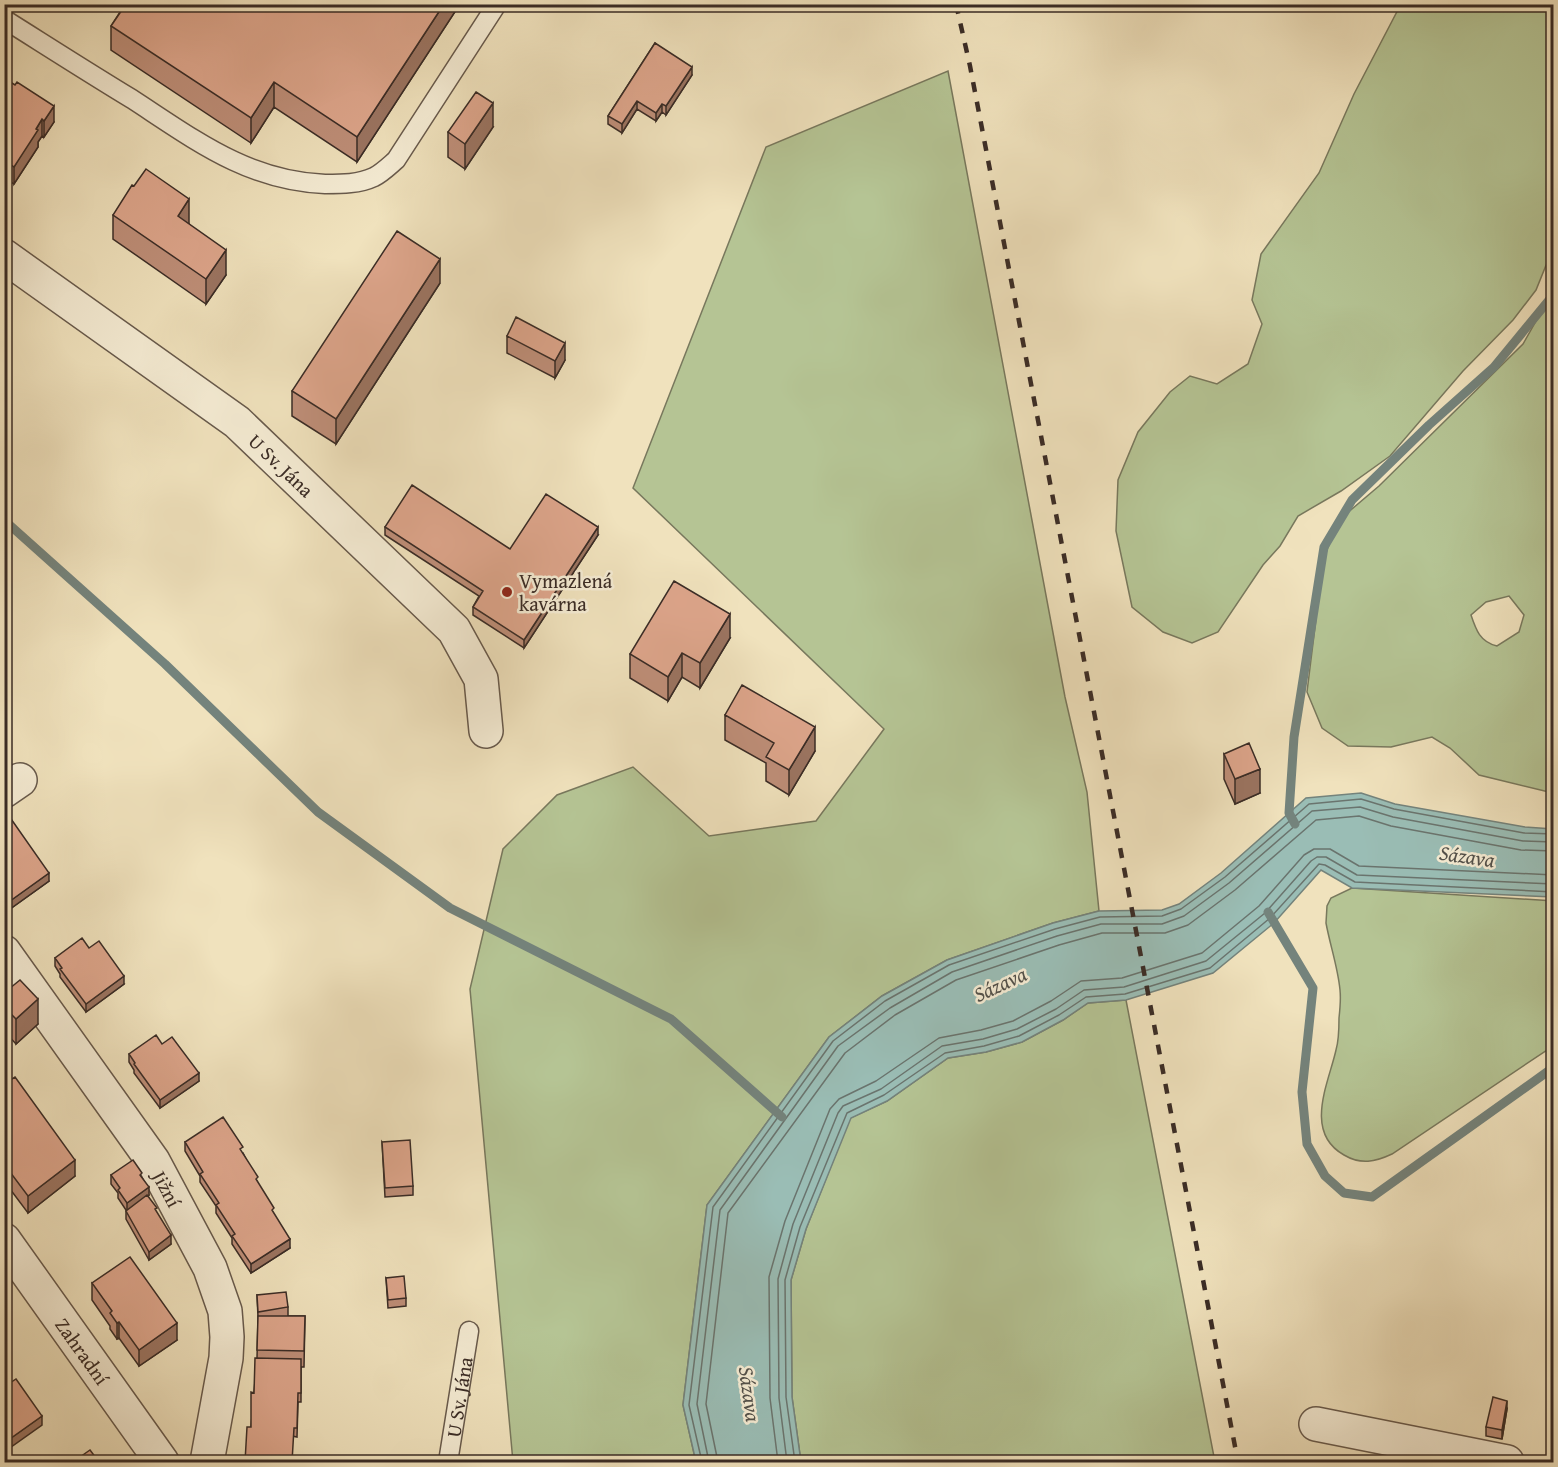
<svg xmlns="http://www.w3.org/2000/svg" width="1558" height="1467" font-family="'Gentium Book Plus',serif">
<rect width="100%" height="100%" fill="#f0e2bd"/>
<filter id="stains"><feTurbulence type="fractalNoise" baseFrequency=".00333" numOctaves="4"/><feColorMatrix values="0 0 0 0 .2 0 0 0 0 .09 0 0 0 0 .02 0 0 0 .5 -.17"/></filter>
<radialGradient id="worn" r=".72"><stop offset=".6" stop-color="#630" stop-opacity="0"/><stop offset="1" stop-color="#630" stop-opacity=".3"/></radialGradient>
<!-- green -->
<path fill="#b5c494" stroke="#78785d" stroke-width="1.5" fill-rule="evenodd" d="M1401,4L1553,5V248L1536,290L1513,320L1463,371L1390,456L1341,491L1298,516L1280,546L1263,565L1218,632L1192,643L1163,632L1132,607L1116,531L1118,480L1138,432L1170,392L1190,376L1217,384L1248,364L1262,324L1252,300L1261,254L1319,173L1354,94Z
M948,71L1065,697L1087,792L1099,911L1053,923L947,960L882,996L829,1037L707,1205L683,1405L696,1462H513L470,989L503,849L557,795L633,767L709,836L816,821L884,729L633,488L766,147Z
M1553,291V793L1479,775L1450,748L1432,737L1391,747L1348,746L1322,728L1307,692L1316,619L1319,570L1339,520L1379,486L1523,344ZM1509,596L1524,615L1519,632L1497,646C1480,642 1476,630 1471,615L1486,602Z
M1352,888L1554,901L1553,1046L1392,1154C1375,1162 1361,1165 1344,1155C1303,1132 1329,1082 1336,1050C1339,1040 1339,1028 1339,1018C1340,1009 1341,999 1340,990C1338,968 1330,945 1326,923L1327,906L1331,898Z
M1126,1000L1215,1462H801L792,1397L791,1280L806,1229L850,1118L887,1101L948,1058L986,1052L1022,1042L1063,1020L1088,1003Z"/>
<!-- water -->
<path fill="#9abdb5" stroke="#74837c" stroke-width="1.5" d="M1361,793L1395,804L1525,827L1553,829V897L1352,888L1321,870L1274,923L1213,973L1126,1000L1088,1003L1063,1020L1022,1042L986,1052L948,1058L887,1101L851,1118L806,1229L791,1280L792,1397L801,1462H696L683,1405L707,1205L829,1037L882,996L947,960L1053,923L1099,911L1162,910L1179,904L1221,873L1306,798Z"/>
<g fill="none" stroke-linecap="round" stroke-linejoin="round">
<!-- shore -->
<path stroke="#6a746e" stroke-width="1.5" d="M702,1462L689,1405L713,1207L833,1041L885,1001L949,965L1055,929L1100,917L1162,916L1181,909L1225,877L1309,804L1361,799L1394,809L1524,833L1554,834
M709,1462L697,1404L720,1210L838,1046L890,1008L952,972L1057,936L1101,924H1162L1184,916L1229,883L1312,811L1360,807L1393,817L1523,841L1554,842
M718,1462L706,1404L728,1213L845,1053L895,1015L956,980L1059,945L1102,933H1165L1188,925L1235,890L1316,820L1359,816L1391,826L1521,850L1554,851
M778,1462L770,1398L769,1277L785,1221L830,1109L839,1099L876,1081L939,1038L981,1030L1013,1021L1051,1001L1081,981L1122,978L1202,953L1259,906L1304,855L1314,849H1330L1359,866L1554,875
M787,1462L779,1398L778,1279L793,1224L838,1113L843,1106L881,1089L942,1046L983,1039L1017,1029L1056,1009L1084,990L1124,987L1206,961L1265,913L1311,861L1317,857H1326L1357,875L1554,884
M795,1462L786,1397L785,1280L800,1227L847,1113L884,1095L945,1053L984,1046L1019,1036L1059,1015L1086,997L1125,994L1210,968L1270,918L1319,864L1325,865L1355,882L1554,892"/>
<!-- stream -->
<path stroke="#74837c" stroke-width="9" d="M4,520L165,664L318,812L450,908L671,1019L782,1117
M1295,824L1289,813L1294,737L1324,547L1352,500L1429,425L1494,367L1554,294
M1268,912L1313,988L1302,1092L1307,1144L1325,1176L1344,1193L1372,1197L1554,1067"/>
<!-- lane casing -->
<g stroke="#685a4c" stroke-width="21">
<g id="lane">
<path d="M4,19C47,46 89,73 132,99C195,140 248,181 325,184C342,184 359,184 374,177C382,173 389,166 396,160L497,4"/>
<path id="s1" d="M448,1462L469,1331"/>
</g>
</g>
<!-- street casing -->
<g stroke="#685a4c" stroke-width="36">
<g id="street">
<path id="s2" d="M4,256L237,422L454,630L481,679L486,731"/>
<path d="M4,791L20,780"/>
<path id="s3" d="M4,952L153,1161L210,1268L225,1311L227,1337L226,1358L207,1462"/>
<path id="s4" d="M4,1240L162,1462"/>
<path d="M1316,1424L1507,1462"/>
</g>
</g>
<!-- lane -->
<use href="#lane" stroke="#f5ecd4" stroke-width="18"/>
<!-- street -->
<use href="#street" stroke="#f5ecd4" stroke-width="33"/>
<!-- rail -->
<path stroke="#3a2c26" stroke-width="4.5" stroke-dasharray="10 10" stroke-linecap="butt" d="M956,4L970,66L1238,1462"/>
</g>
<!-- wall -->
<path fill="#be8e78" stroke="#3a2c26" stroke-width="1.5" d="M122,4H460L357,162L274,107L251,143L111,50V26L124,6Z
M655,43L692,75L666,115L662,112L656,121L637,109L622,133L608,124V116Z
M4,78L54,122L44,137L42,136L38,142V147L14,184L4,178Z
M493,127L465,169L448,157V132Z
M113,215L189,224L226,275L206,304L113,239Z
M440,283L336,444L292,416V391Z
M507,336L565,360L555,378L507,353Z
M385,527L510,549L598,535L524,648L473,615V607L479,596L385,535Z
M730,638L700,688L682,677L668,701L630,678V654Z
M725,715L815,751L789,795L766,781V763L725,740Z
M1224,754L1260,793L1235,804L1224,779Z
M4,819L49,881L10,909L4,902Z
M55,958L124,984L86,1012L60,977V974L55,966Z
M4,993L38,1024L16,1044L4,1031Z
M162,1044L199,1081L160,1108L134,1073V1070L129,1062V1054Z
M4,1084L75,1176L28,1213L4,1181Z
M185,1142L243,1153L290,1248L251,1273L232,1244V1238L216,1213V1206L200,1182V1176L185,1151Z
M382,1142L413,1186V1195L385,1197Z
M111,1175L142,1178L149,1195L148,1196L171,1244L149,1260L126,1219V1210L118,1198V1193L111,1184Z
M386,1278L406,1298V1306L388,1308Z
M92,1283L177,1340L139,1366L119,1338L117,1339L110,1329V1326L92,1300Z
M257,1295L288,1307V1316H305L304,1367H301V1402H298L297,1437L251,1427L257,1358L258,1317Z
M1554,1408V1436L1549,1435V1427Z
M1507,1409L1502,1439L1486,1436V1427Z"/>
<!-- shaded-wall -->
<path fill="#9b7461" stroke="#3a2c26" stroke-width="1.5" d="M444,4H460L357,162V137Z
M692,67V75L666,115V106Z
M274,82V107L251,143V118Z
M637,101V109L622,133V124Z
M493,103V127L465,169V144Z
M662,104V112L656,121V113Z
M54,106V122L44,137V121Z
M42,119V136L38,142V147L14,184V167Z
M189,199V224L178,241V216Z
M226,250V275L206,304V279Z
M440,259V283L336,444V419Z
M565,343V360L555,378V361Z
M598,527V535L524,648V640Z
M730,614V638L700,688V663Z
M682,653V677L668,701V677Z
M815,727V751L789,795V770Z
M1260,769V793L1235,804V779Z
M49,873V881L10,909V901Z
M124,976V984L86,1012V1004Z
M38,999V1024L16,1044V1019Z
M199,1073V1081L160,1108V1100Z
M75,1160V1176L28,1213V1196Z
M149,1187V1195L127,1211V1203Z
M171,1235V1244L149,1260V1252Z
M290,1239V1248L251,1273V1264Z
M119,1322V1338L117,1339V1323Z
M177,1323V1340L139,1366V1350Z
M1507,1401V1409L1502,1439V1430Z
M42,1416V1425L4,1452V1443Z"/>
<!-- building -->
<path fill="#dda58b" stroke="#3a2c26" stroke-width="1.5" d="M126,4H444L357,137L274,82L251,118L111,26Z
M655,43L692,67L666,106L662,104L656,113L637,101L622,124L608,116Z
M4,78L15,85L17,82L54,106L44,121L42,119L36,129L38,130L14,167L4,161Z
M476,92L493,103L465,144L448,132Z
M146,169L189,199L178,216L226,250L206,279L113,215L132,185L134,186Z
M397,231L440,259L336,419L292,391Z
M516,317L565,343L555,361L507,336Z
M412,485L510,549L546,494L598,527L524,640L473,607L483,591L385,527Z
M674,581L730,614L700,663L682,653L668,677L630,654Z
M742,685L815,727L789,770L766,757L774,743L725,715Z
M1249,743L1260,769L1235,779L1224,754Z
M9,816L49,873L10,901L4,893V819Z
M82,938L89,948L99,941L124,976L86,1004L60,969L62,968L55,958Z
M20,980L38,999L16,1019L4,1007V993Z
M156,1035L162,1044L172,1037L199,1073L160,1100L134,1064L135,1063L129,1054Z
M15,1077L75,1160L28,1196L4,1164V1084Z
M223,1117L243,1147L240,1149L258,1177L256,1179L274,1208L272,1210L290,1239L251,1264L232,1236L235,1234L216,1205L219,1203L200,1174L203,1172L185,1142Z
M410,1140L413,1186L385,1188L382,1142Z
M133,1160L142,1173L140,1175L149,1187L127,1203L118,1190L120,1188L111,1175Z
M147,1195L157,1208L155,1209L171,1235L149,1252L126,1211Z
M130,1257L177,1323L139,1350L119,1322L117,1323L110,1313L112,1311L92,1283Z
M404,1276L406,1298L388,1300L386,1278Z
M286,1292L288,1307L258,1312L257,1295Z
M258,1316H305L304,1351L257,1350Z
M255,1358L301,1359V1393H298L297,1428H294L292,1462H245L247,1427H251V1392L254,1393Z
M16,1379L42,1416L4,1443V1387Z
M1493,1397L1507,1401L1502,1430L1486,1427Z
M1554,1408V1428L1549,1427Z
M90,1450L99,1462H73Z"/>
<!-- markers -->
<circle fill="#8f2418" stroke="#f5ecd4" stroke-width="2" cx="507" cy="592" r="6"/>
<g text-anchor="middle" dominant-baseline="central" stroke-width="5" stroke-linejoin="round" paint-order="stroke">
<!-- street labels -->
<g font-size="20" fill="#3a2c26" stroke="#f5ecd4">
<text stroke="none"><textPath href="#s2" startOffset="348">U Sv. Jána</textPath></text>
<text stroke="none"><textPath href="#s3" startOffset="288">Jižní</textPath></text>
<text stroke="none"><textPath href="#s4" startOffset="136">Zahradní</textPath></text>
<text stroke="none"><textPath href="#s1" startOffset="66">U Sv. Jána</textPath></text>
</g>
<!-- poi labels -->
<g font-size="20" fill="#3a2c26" stroke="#f5ecd4" text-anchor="start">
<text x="519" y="580">Vymazlená<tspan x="519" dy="23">kavárna</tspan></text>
</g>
<!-- water labels -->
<g font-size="21" font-style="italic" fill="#52504a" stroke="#f5ecd4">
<text transform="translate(1467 856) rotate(8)">Sázava</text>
<text transform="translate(1000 984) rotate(-25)">Sázava</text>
<text transform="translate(750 1394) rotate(82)">Sázava</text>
</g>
</g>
<!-- margin -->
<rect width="1558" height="1467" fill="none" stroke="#f0e2bd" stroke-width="24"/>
<rect x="6" y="6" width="1546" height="1455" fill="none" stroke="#3a2c26" stroke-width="3"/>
<rect x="12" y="12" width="1534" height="1443" fill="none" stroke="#3a2c26" stroke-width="1.5"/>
<rect width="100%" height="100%" filter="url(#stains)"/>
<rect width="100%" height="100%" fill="url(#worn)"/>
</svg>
